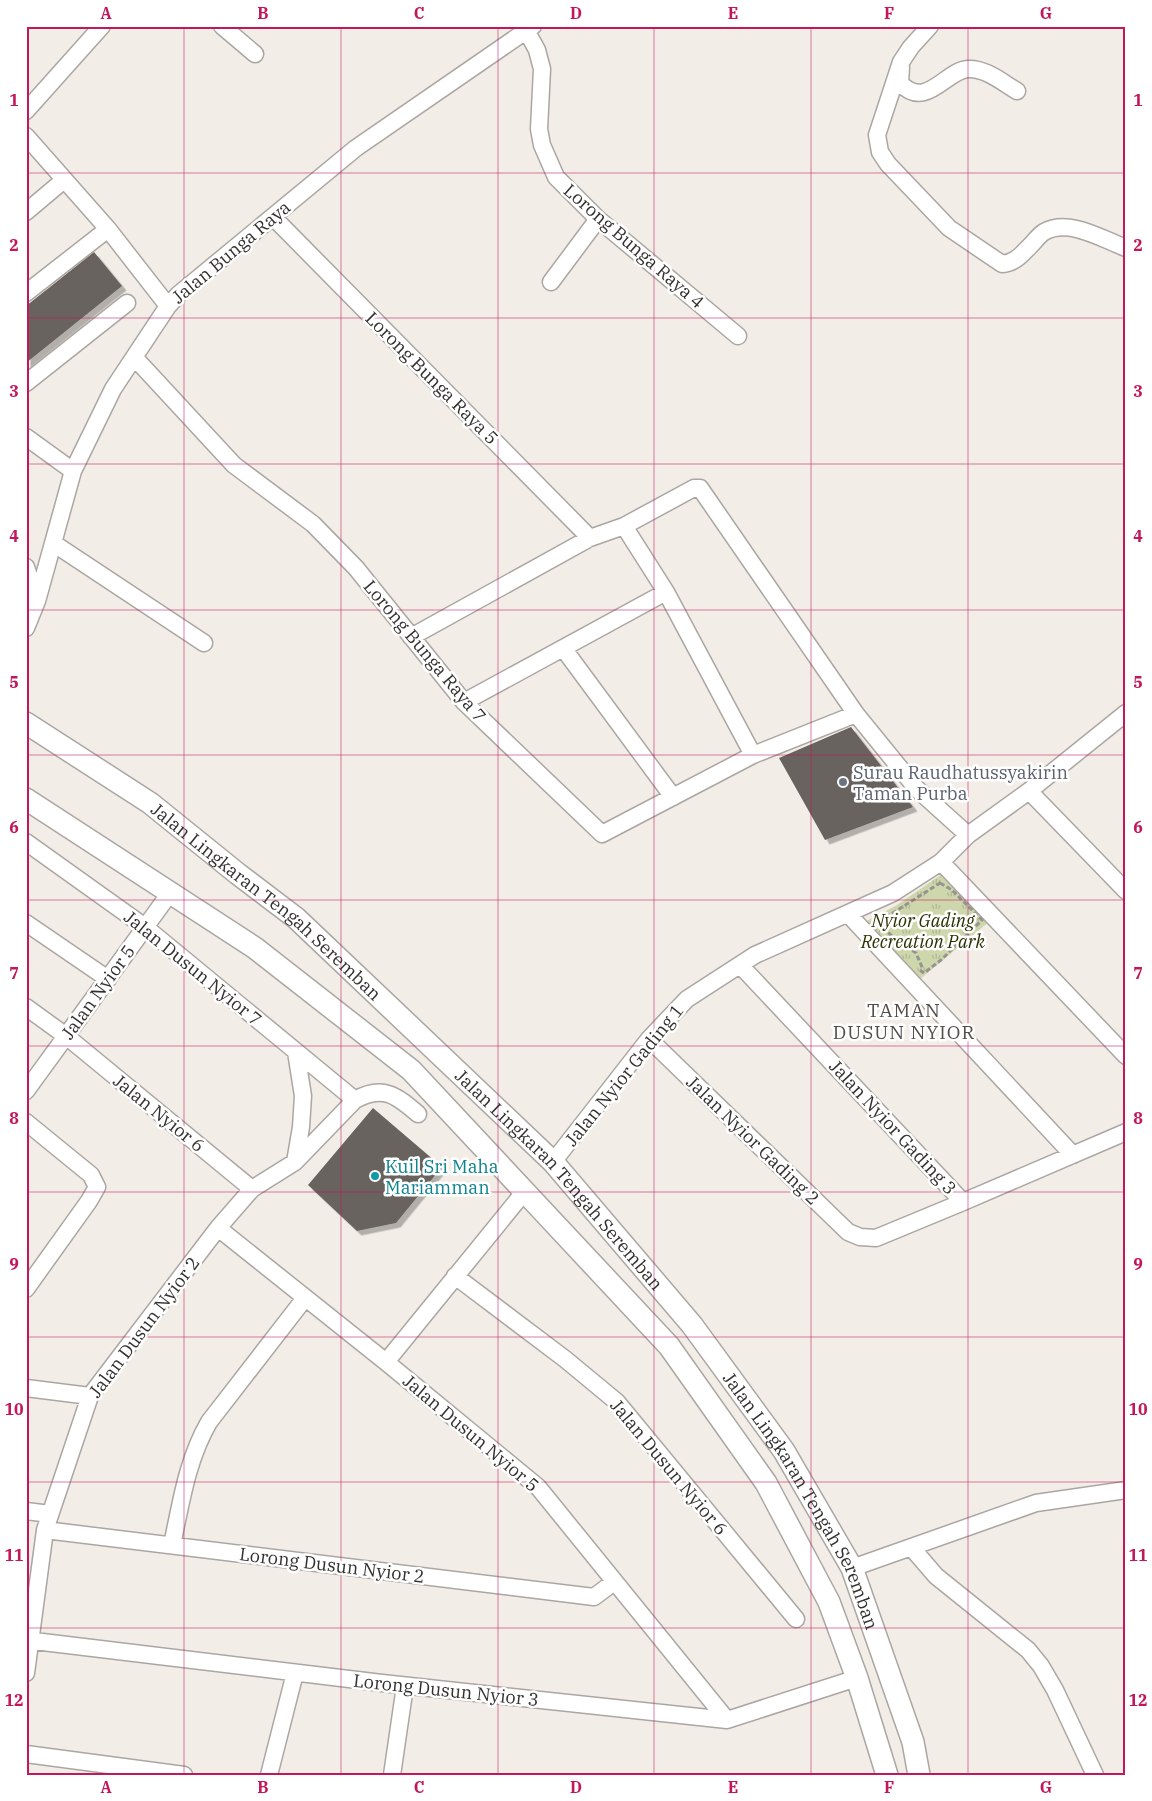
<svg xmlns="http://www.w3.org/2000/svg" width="1152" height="1801" font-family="'IBM Plex Serif',serif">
<defs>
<pattern id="park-tufts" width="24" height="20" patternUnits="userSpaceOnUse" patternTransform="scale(1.25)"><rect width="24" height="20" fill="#ced7ac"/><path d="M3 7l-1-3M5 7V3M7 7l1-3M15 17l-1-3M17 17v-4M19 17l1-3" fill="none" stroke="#b1b994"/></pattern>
<filter id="shadow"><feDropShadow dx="4.5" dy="4.5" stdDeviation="0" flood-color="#0004"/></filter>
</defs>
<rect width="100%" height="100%" fill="#f3ede8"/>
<!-- park -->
<path fill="url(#park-tufts)" d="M945,872L990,921L919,980L865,922L897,905Z"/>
<!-- building -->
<path fill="#696460" filter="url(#shadow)" d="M94,252L122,286L26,363V306Z
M851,727L913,807L825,840L779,758Z
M373,1108L442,1167L396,1223L357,1231L308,1185Z"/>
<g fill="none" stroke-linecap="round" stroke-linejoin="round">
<!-- minor casing -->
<g stroke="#aba6a2" stroke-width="19">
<path id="minor" d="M222,26L255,54
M930,26L911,47L901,62L877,135L880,152L888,164L949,228L1002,264C1015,263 1021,255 1030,246C1035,241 1039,235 1044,232C1069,218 1102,239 1126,248
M526,30L537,50L542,69L539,129L542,145L556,177L598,219L738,336
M901,67L900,83C926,111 946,70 968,69C986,68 1003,83 1017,91
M26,111L102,26
M26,136L108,229L168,306
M26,212L64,180
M273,217L590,538
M551,282L598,219
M26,293L108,229
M134,357L234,465L313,524L356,568L464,702L602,834L753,755L856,714
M26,383L127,303
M26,437L73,471
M624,526L666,592L753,755
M53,543L204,643
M26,567L37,600
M26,628L37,601L73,471L113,389L168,306L179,294L356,148L533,26
M411,637L590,538L624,526L694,488H700L856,714L917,789L968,835
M563,648L673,797
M464,702L666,592
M1029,791L1126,891
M26,842L145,927L355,1100
M941,862L1126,1056
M848,914L1073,1155
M26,923L108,979
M740,965L963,1202
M26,1007L66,1036L252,1189
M649,1039L848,1232L860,1237L876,1238L963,1202L1126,1132
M26,1091L170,893
M26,1122L91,1175L97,1187L89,1201L26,1289
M295,1162L301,1127L303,1096L296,1052
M553,1162L649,1039L687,999L755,955L893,893L941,862L968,835L1029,791L1126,713
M218,1228L386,1362L538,1487L727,1720
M455,1276L565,1359L617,1402L796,1619
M386,1362L525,1191
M26,1388L90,1396
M26,1511L50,1514
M45,1530L594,1597L614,1582
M172,1545C181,1503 187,1460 209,1422L305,1298
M911,1547L936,1576L1028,1650L1041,1666L1055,1690L1095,1775
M852,1568L1036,1503L1126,1490
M26,1640L382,1683L727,1720L857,1678
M26,1673L45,1530L90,1396L218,1228L252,1189L295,1162L355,1100C383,1084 397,1096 418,1114
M26,1754L184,1775
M269,1775L295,1673
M392,1775L405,1686"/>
</g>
<!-- major casing -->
<g stroke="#aba6a2" stroke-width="24">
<g id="major">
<path id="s1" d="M26,723L150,803L238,874L296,918L553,1162L692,1325L784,1451L852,1568L913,1742L919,1775"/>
<path d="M26,799L255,948L411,1070L669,1346L766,1483L829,1602L857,1678L887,1775"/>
</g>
</g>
<!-- path -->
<path stroke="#979390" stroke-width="3" stroke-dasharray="5 2.5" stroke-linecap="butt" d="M940,883L952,890L982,920L941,960L924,973L921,971L922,967L916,953L891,935L877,923Z"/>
<!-- minor -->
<use href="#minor" stroke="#fff" stroke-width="16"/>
<!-- major -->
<use href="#major" stroke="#fff" stroke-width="21"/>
</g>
<!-- grid -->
<path fill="none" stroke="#c2185b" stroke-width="1" stroke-opacity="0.55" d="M184,26V1775M341,26V1775M498,26V1775M654,26V1775M811,26V1775M968,26V1775M26,173H1126M26,318H1126M26,464H1126M26,610H1126M26,755H1126M26,900H1126M26,1046H1126M26,1192H1126M26,1337H1126M26,1482H1126M26,1628H1126"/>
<!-- markers -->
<circle fill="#6b7280" stroke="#fff" stroke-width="2" cx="843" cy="782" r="5"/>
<circle fill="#0f9aa8" stroke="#fff" stroke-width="2" cx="375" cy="1176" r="5"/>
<g text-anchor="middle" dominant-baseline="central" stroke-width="5" stroke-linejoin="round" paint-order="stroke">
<!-- street labels -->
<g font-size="18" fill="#333130" stroke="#fff">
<text transform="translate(634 246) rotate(41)">Lorong Bunga Raya 4</text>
<text transform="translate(231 252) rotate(-40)">Jalan Bunga Raya</text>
<text transform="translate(432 378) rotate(45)">Lorong Bunga Raya 5</text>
<text transform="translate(425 651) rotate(50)">Lorong Bunga Raya 7</text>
<text stroke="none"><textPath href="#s1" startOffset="300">Jalan Lingkaran Tengah Seremban</textPath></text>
<text transform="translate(193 968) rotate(39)">Jalan Dusun Nyior 7</text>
<text transform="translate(98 992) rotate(-54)">Jalan Nyior 5</text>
<text transform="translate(624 1075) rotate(-51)">Jalan Nyior Gading 1</text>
<text transform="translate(159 1113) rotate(39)">Jalan Nyior 6</text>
<text transform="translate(893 1127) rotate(47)">Jalan Nyior Gading 3</text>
<text transform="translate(753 1140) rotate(44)">Jalan Nyior Gading 2</text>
<text stroke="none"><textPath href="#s1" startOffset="705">Jalan Lingkaran Tengah Seremban</textPath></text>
<text transform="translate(144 1327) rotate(-53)">Jalan Dusun Nyior 2</text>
<text transform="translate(471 1433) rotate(40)">Jalan Dusun Nyior 5</text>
<text transform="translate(669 1467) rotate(50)">Jalan Dusun Nyior 6</text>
<text stroke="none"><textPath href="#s1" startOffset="1110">Jalan Lingkaran Tengah Seremban</textPath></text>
<text transform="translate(332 1565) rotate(7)">Lorong Dusun Nyior 2</text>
<text transform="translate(446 1690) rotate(6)">Lorong Dusun Nyior 3</text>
</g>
<!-- worship labels -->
<g font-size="18" fill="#5b616d" stroke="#fff" text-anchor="start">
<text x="853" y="772">Surau Raudhatussyakirin<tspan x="853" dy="21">Taman Purba</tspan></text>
</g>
<!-- park labels -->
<g font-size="18" font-style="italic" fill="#2b3100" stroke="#fff">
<text x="923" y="920">Nyior Gading<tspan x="923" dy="21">Recreation Park</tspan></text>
</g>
<!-- culture labels -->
<g font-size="18" fill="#0d838f" stroke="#fff" text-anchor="start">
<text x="385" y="1166">Kuil Sri Maha<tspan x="385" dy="21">Mariamman</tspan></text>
</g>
<!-- neighbourhood labels -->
<g font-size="19" letter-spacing="1" fill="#534e4a" stroke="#fff">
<text x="904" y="1010">TAMAN<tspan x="904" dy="22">DUSUN NYIOR</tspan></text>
</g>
</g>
<!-- border -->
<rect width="1152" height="1801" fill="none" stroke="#ffffff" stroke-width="55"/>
<rect x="28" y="28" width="1096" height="1746" fill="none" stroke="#c2185b" stroke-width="2"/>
<g font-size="16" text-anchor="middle" font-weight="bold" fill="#c2185b">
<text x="106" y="19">A</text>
<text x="263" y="19">B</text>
<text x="419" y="19">C</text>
<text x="576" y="19">D</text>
<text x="733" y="19">E</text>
<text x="889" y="19">F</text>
<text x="1046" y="19">G</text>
<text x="14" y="106">1</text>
<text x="1138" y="106">1</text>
<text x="14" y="251">2</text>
<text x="1138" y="251">2</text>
<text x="14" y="397">3</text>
<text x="1138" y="397">3</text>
<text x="14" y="542">4</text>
<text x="1138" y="542">4</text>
<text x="14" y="688">5</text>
<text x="1138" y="688">5</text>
<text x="14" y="833">6</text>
<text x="1138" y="833">6</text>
<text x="14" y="979">7</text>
<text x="1138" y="979">7</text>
<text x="14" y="1124">8</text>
<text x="1138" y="1124">8</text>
<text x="14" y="1270">9</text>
<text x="1138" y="1270">9</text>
<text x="14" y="1415">10</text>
<text x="1138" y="1415">10</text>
<text x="14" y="1561">11</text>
<text x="1138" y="1561">11</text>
<text x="14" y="1706">12</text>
<text x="1138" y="1706">12</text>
<text x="106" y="1793">A</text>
<text x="263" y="1793">B</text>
<text x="419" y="1793">C</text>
<text x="576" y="1793">D</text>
<text x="733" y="1793">E</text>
<text x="889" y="1793">F</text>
<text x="1046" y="1793">G</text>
</g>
</svg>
